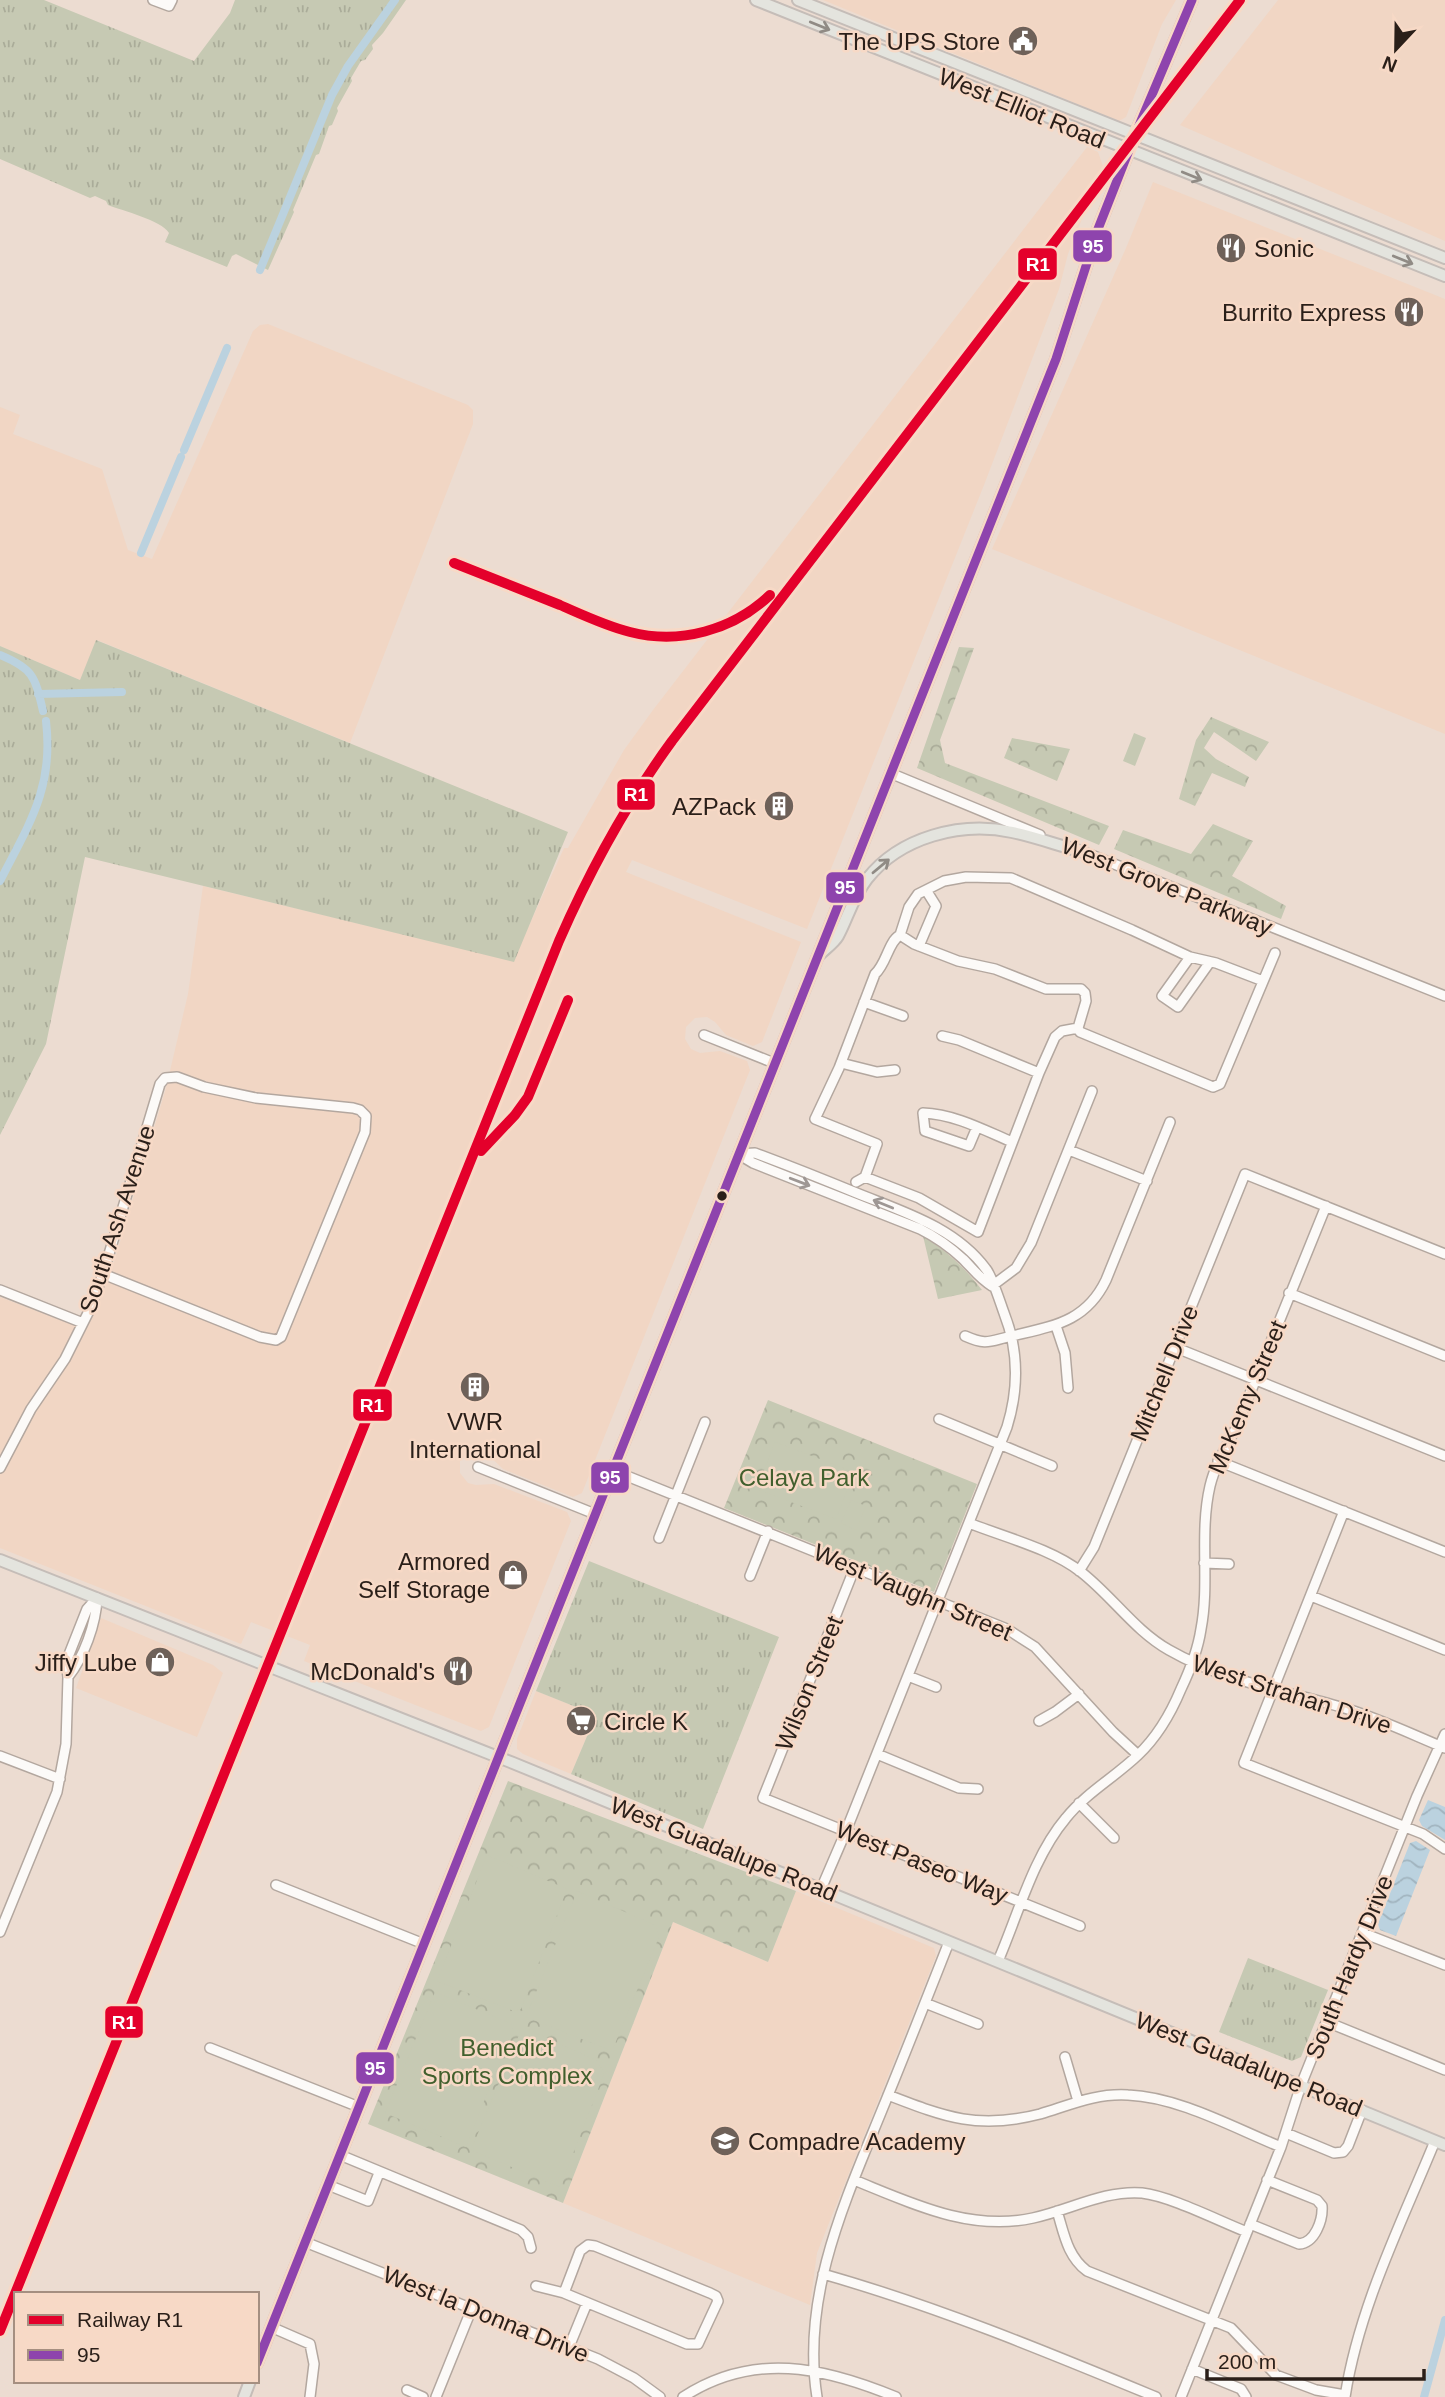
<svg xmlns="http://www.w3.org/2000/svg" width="1445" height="2397" font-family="Arial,sans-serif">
<defs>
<pattern id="grass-tufts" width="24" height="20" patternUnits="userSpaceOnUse" patternTransform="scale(1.75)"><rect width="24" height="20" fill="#c6c9b3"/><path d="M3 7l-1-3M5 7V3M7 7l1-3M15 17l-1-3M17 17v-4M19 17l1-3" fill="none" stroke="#aaac99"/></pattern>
<pattern id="park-crowns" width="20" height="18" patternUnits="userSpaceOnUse" patternTransform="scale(1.75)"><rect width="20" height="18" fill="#c6c9b3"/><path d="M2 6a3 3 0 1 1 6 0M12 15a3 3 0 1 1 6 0" fill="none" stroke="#aaac99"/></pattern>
<pattern id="water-waves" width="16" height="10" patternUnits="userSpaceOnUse" patternTransform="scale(1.75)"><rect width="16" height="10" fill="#bbd2df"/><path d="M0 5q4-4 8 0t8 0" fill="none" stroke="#a1b4bf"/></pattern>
</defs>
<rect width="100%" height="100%" fill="#ecdcd1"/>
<!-- built -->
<path fill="#f1d6c4" d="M823,0H1176L1162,24L1126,117L1119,121Z
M1278,0H1445V241L1180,125Z
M1087,147L1098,152L1103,166L1068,254L1059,289L984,485L807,929L632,860L626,872L801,942L762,1042L753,1046L726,1035L715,1022L707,1017L695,1018L686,1027L685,1039L691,1049L700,1053L720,1051L747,1061L750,1070L582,1493L573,1497L503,1469L483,1450L470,1451L460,1461V1473L468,1483L476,1485L494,1484L567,1512L571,1521L489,1727L481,1731L304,1661L310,1645L251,1622L241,1644L0,1548V1297L86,1330L114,1262L166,1088L188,994L203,886L513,961L564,848H568L624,750L653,710Z
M1153,182L1445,299V734L992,549L1126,248Z
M268,324L468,405L473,410V424L350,743L97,640L80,680L0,646V407L20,415L13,434L102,469L128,550L152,559L253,331L260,325Z
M101,1618L213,1665L223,1673L197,1737L76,1688Z
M536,1691L596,1715L571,1774L523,1754L517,1749V1739Z
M796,1891L934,1948L936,1956L817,2253L810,2305L563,2203L673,1922L768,1962Z"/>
<!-- grass -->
<path fill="url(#grass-tufts)" d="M0,0H44L194,61L230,13L235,0H406L383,33L372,45L373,49L365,60L361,61L351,78L352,81L337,108L338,111L332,125L329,126L319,154L316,155L293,210L294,212L268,270L236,254L232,256L227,267L165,242L169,233C161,220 123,211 108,205L106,201L95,196L90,198L0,159Z
M96,640L568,832L514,962L85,857L46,1044L0,1135V646L80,680Z
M589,1561L779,1637L703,1829L571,1774L596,1715L536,1691Z
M1248,1958L1328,1990L1301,2057L1292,2061L1219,2032Z"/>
<!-- park -->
<path fill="url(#park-crowns)" d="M959,647L974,648L940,740L945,763L1109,826L1099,845L917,768Z
M1211,717L1269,742L1256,761L1214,732L1204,748L1216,759L1249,777L1245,787L1212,773L1195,806L1179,799L1196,740Z
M1012,738L1070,749L1057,781L1004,758Z
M1213,824L1253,841L1232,876L1286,906L1281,919L1114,849L1123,830L1191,854Z
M923,1236C947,1251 965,1268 982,1290L938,1299Z
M768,1400L977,1484L934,1592L724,1508Z
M508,1781L796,1891L768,1962L673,1922L563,2203L368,2124Z"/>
<!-- garden -->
<path fill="#c6c9b3" d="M1134,733L1146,738L1135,766L1123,761Z
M775,1442L854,1472L836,1519L757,1489Z
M851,1500L866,1506L856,1530L841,1523Z
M487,1855L567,1889L521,2009L514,2011L437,1981Z
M577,1891L655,1925L659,1937L612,2051L526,2017Z
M435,1992L514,2025L466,2147L385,2113Z
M525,2028L598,2061L604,2074L560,2187L471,2150L521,2030Z"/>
<!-- water -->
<path fill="url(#water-waves)" d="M1428,1800L1445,1807V1840L1422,1826L1419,1820Z
M1416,1841L1430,1850L1396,1936L1380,1930L1378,1924L1410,1843Z"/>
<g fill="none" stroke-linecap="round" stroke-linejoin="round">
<!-- canal -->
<path stroke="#bbd2df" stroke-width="8" d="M260,270L332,95L348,66L395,0
M184,450L227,348
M141,553L181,457
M0,655C34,669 35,677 43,711
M38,694L122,692
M0,881C29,824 54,788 46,721
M1424,2397L1445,2320"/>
<!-- minor casing -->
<g stroke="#b3a79f" stroke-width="12">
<path id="minor" d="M153,0L169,6L172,0
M890,773L1040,835
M1079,850L1445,996
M900,935L914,944L958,961L995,969L1046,989H1081L1085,993L1086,1001L1078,1028L1080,1032L1213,1087L1220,1084L1275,953
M919,946L936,906L926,890
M1190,957L1162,996L1178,1007L1210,962
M864,1002L903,1016
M704,1035L774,1063
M942,1036L959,1040L1039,1073
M841,1063L877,1072L895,1070
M977,1127L969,1146L925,1131L923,1113C954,1114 984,1130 1012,1142
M1069,1150L1147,1181
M738,1154L755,1153C790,1166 825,1180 859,1194C904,1212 956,1228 986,1269C992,1276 1000,1302 1004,1313C1019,1351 1019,1388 1007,1427L846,1831L821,1889
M738,1154L753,1163L920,1229C936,1237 950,1247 963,1259C973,1269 980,1279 992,1286
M865,1177L919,1198L978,1232L1039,1073L1055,1037L1062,1031L1078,1028
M856,1182L865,1177L877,1144L815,1119L839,1068L875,974C887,963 888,942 900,935L909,907L918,894L944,881L966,877L1011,878L1132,930L1190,957L1216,963L1263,981
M992,1286L1016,1268L1031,1243L1092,1091
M0,1290L83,1323
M1289,1293L1445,1356
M1056,1326L1065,1353L1068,1388
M965,1336C988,1346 989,1341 1012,1336C1053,1326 1086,1322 1106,1280L1170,1122
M1174,1347L1445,1456
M939,1419L1052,1466
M1218,1461L1445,1552
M478,1467L595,1514
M0,1468L31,1409L65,1359L89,1311L103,1274L160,1084L165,1078L177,1077L204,1087L256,1098L353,1108L360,1110L366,1116L365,1132L281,1337L276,1340L260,1337L103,1274
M612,1470L1007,1629L1035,1647L1113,1732L1138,1755
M1344,1511L1244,1763L1423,1834L1445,1849
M969,1523C1004,1537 1052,1549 1081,1572C1112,1596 1135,1631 1169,1650C1223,1681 1282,1690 1341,1707C1376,1717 1411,1734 1445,1748
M659,1538L705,1422
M1204,1563L1229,1564
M855,1567L763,1798L1080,1926
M1079,1571L1094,1547L1245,1174L1445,1254
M750,1576L768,1531
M1311,1596L1445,1650
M908,1676L936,1687
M68,1677C84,1657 96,1624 97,1598
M1039,1721L1055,1712L1079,1694
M877,1754L959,1788L978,1789
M0,1756L60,1779
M1079,1803L1114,1838
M276,1885L424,1944
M0,1932L57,1792L66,1744L68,1677L66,1662L87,1609L97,1598
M1363,1933L1445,1965
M998,1961C1018,1915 1033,1857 1066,1818C1086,1793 1115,1777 1138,1755C1157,1737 1171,1713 1181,1689C1190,1670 1198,1649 1201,1629C1210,1582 1199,1533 1210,1486C1215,1465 1226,1447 1236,1428L1326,1206
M925,2003L978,2024
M1327,2022L1445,2070
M210,2048L359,2107
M1065,2057L1078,2101
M888,2095C945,2117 978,2130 1040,2114C1070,2105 1096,2093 1128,2095C1179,2097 1234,2128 1281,2147
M1286,2133L1334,2153L1343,2152L1348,2146L1362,2110
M340,2155L521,2230L528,2237L531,2248
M854,2180C911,2203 970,2232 1033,2218C1070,2210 1104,2190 1142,2193C1170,2196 1219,2221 1247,2232
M328,2185L368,2201L379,2173
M1057,2211C1064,2233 1067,2256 1087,2271L1231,2328L1276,2375L1316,2390L1345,2395
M1250,2224L1299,2244C1315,2243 1323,2220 1322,2206L1317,2200L1267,2180
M305,2242L598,2359L634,2378L660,2397
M823,2274C936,2306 1047,2352 1156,2397
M536,2286L564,2293L687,2344H698L718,2301L716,2296L710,2293L595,2246L588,2245L580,2251L564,2293
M271,2327L310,2344L314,2364L310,2397
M569,2347L587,2303
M1192,2369L1241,2389L1246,2397
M407,2390L423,2397
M436,2397L472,2308
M683,2397C754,2351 823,2367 896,2397
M817,2397C801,2296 845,2201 882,2110C905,2054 927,1998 949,1942
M1181,2397L1281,2147L1301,2085L1417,1796L1445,1734
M1345,2397C1359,2307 1401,2224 1435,2141"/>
</g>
<!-- major casing -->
<g stroke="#c5bdb8" stroke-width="14">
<path id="major" d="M756,0L1445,276
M798,0L1445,258
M819,955C825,949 834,943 838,936C848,917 853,897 867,879C900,837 961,821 1012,832C1036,837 1060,846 1084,852
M0,1560L513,1763L1445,2145
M257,2363L1056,359L1098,229L1135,135L1192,0
M244,2397L250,2381"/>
</g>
<!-- minor -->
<use href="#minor" stroke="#fcfaf8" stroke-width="9"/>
<!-- major -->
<use href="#major" stroke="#e4e4de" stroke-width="10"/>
<!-- bus-1 casing -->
<g stroke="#f7d9c6" stroke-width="14">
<path id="bus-1" d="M257,2363L1056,359L1098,229L1135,135L1192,0"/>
</g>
<!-- bus-1 -->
<use href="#bus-1" stroke="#8e44ad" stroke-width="9"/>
<!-- rail-1 casing -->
<g stroke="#f7d9c6" stroke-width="16">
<path id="rail-1" d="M454,563C490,577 525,591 560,605C583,615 606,626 630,632C680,645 733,630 770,595
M481,1151L515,1115L528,1097L568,1000
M0,2331L559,941C590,870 626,804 672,741L1240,0"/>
</g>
<!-- rail-1 -->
<use href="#rail-1" stroke="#e4002b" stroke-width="10"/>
</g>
<!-- one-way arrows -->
<defs><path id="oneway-shaft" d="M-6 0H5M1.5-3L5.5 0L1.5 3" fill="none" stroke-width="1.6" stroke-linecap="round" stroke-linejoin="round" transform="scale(1.75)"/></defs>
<g stroke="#908b85">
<use href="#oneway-shaft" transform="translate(820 26) rotate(22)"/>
<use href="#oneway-shaft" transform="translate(1192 176) rotate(22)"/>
<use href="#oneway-shaft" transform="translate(1403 260) rotate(22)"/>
<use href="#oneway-shaft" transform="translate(881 866) rotate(-40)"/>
</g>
<g stroke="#9e9794">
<use href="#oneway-shaft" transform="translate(800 1182) rotate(21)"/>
<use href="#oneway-shaft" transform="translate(883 1204) rotate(-158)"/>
</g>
<!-- icons -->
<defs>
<g id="civic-disc" transform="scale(1.575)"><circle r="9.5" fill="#6e6159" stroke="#f7d9c6"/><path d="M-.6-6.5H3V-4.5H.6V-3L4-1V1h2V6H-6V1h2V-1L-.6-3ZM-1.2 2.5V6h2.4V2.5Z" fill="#fff"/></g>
<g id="restaurant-disc" transform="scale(1.575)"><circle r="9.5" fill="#6e6159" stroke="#f7d9c6"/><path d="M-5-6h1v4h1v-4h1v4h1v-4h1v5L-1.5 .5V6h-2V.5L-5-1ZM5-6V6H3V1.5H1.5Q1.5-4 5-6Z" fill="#fff"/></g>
<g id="building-disc" transform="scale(1.575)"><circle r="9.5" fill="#6e6159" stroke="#f7d9c6"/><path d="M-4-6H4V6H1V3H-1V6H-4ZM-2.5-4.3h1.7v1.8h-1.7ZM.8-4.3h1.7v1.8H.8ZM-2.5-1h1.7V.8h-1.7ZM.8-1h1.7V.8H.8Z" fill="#fff"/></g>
<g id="shop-disc" transform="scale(1.575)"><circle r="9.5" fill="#6e6159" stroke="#f7d9c6"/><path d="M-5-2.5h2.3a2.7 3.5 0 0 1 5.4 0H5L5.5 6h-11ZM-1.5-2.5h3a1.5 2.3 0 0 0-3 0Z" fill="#fff"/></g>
<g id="supermarket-disc" transform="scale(1.575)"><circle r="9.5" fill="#6e6159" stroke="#f7d9c6"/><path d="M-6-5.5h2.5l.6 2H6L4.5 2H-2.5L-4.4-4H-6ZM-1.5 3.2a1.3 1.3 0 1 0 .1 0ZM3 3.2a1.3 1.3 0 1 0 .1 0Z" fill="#fff"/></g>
<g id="school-disc" transform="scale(1.575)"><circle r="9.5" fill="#6e6159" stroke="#f7d9c6"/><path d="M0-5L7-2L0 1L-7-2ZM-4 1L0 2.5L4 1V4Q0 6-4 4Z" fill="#fff"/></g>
</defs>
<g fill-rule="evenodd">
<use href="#civic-disc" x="1023" y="41"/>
<use href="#restaurant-disc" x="1231" y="248"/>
<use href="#restaurant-disc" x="1409" y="312"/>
<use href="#building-disc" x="779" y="806"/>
<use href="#building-disc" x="475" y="1387"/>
<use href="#shop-disc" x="513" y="1575"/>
<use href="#shop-disc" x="160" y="1662"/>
<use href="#restaurant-disc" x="458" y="1671"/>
<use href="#supermarket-disc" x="581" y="1721"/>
<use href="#school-disc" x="725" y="2141"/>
</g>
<!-- markers -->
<circle fill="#2a1f19" stroke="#f7d9c6" stroke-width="2.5" cx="722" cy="1196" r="6"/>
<g text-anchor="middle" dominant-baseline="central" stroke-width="5" stroke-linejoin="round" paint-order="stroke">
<!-- poi labels -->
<g font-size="24" fill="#2a1f19" stroke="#f7d9c6" text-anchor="end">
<text x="1000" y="41">The UPS Store</text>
<text x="1254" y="248" text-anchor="start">Sonic</text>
<text x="1386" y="312">Burrito Express</text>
<text x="756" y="806">AZPack</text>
<text x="475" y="1421" text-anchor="middle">VWR<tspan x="475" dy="28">International</tspan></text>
<text x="490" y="1561">Armored<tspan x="490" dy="28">Self Storage</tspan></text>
<text x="137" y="1662">Jiffy Lube</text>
<text x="435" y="1671">McDonald's</text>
<text x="604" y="1721" text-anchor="start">Circle K</text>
<text x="748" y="2141" text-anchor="start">Compadre Academy</text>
</g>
<!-- street labels -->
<g font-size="24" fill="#2a1f19" stroke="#f7d9c6">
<text transform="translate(1022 108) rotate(22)">West Elliot Road</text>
<text transform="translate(1167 886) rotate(22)">West Grove Parkway</text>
<text transform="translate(117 1219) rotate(-72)">South Ash Avenue</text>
<text transform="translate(1164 1373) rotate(-68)">Mitchell Drive</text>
<text transform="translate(1247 1397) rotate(-67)">McKemy Street</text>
<text transform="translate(913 1592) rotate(23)">West Vaughn Street</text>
<text transform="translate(809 1683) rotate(-68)">Wilson Street</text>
<text transform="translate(1292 1694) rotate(18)">West Strahan Drive</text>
<text transform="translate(724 1849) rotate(22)">West Guadalupe Road</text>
<text transform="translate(922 1862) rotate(22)">West Paseo Way</text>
<text transform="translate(1349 1967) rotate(-68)">South Hardy Drive</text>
<text transform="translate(1249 2064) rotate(22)">West Guadalupe Road</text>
<text transform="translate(486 2314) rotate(22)">West la Donna Drive</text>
</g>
<!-- park labels -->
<g font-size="24" fill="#415f2d" stroke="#f7d9c6">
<text x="804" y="1477">Celaya Park</text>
<text x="507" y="2047">Benedict<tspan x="507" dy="28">Sports Complex</tspan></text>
</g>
</g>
<g stroke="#f7d9c6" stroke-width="2.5">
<rect x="1072" y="229" width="41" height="34" rx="7" fill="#8e44ad"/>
<rect x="1017" y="247" width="41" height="34" rx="7" fill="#e4002b"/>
<rect x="616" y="778" width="40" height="33" rx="7" fill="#e4002b"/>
<rect x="825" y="871" width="40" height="33" rx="7" fill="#8e44ad"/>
<rect x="352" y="1388" width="41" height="34" rx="7" fill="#e4002b"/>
<rect x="590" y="1461" width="40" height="33" rx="7" fill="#8e44ad"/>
<rect x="104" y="2005" width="40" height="34" rx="7" fill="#e4002b"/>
<rect x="355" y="2051" width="40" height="34" rx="7" fill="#8e44ad"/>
</g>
<g font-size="19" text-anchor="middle" font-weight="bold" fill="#fff">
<text x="1093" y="253">95</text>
<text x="1038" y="271">R1</text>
<text x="636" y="801">R1</text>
<text x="845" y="894">95</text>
<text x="372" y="1412">R1</text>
<text x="610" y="1484">95</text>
<text x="124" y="2029">R1</text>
<text x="375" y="2075">95</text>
</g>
<!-- legend -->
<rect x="14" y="2292" width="245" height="91" fill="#f7d9c6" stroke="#a58f81" stroke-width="2"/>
<rect x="28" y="2315" width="35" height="10" fill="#e4002b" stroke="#a58f81" stroke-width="2"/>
<text x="77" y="2327" font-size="21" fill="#2a1f19">Railway R1</text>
<rect x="28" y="2350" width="35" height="10" fill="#8e44ad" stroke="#a58f81" stroke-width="2"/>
<text x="77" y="2362" font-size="21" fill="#2a1f19">95</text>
<!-- north arrow -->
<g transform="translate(1396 49) rotate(202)" stroke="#f7d9c6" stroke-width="5" paint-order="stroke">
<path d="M0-5L12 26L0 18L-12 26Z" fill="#2a1f19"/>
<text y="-10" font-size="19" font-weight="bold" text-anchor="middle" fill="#2a1f19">N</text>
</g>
<!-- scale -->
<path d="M1207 2369v10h217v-10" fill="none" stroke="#2a1f19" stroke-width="3.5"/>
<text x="1218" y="2369" font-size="21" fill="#2a1f19" stroke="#f7d9c6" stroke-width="5" paint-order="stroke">200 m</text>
</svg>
